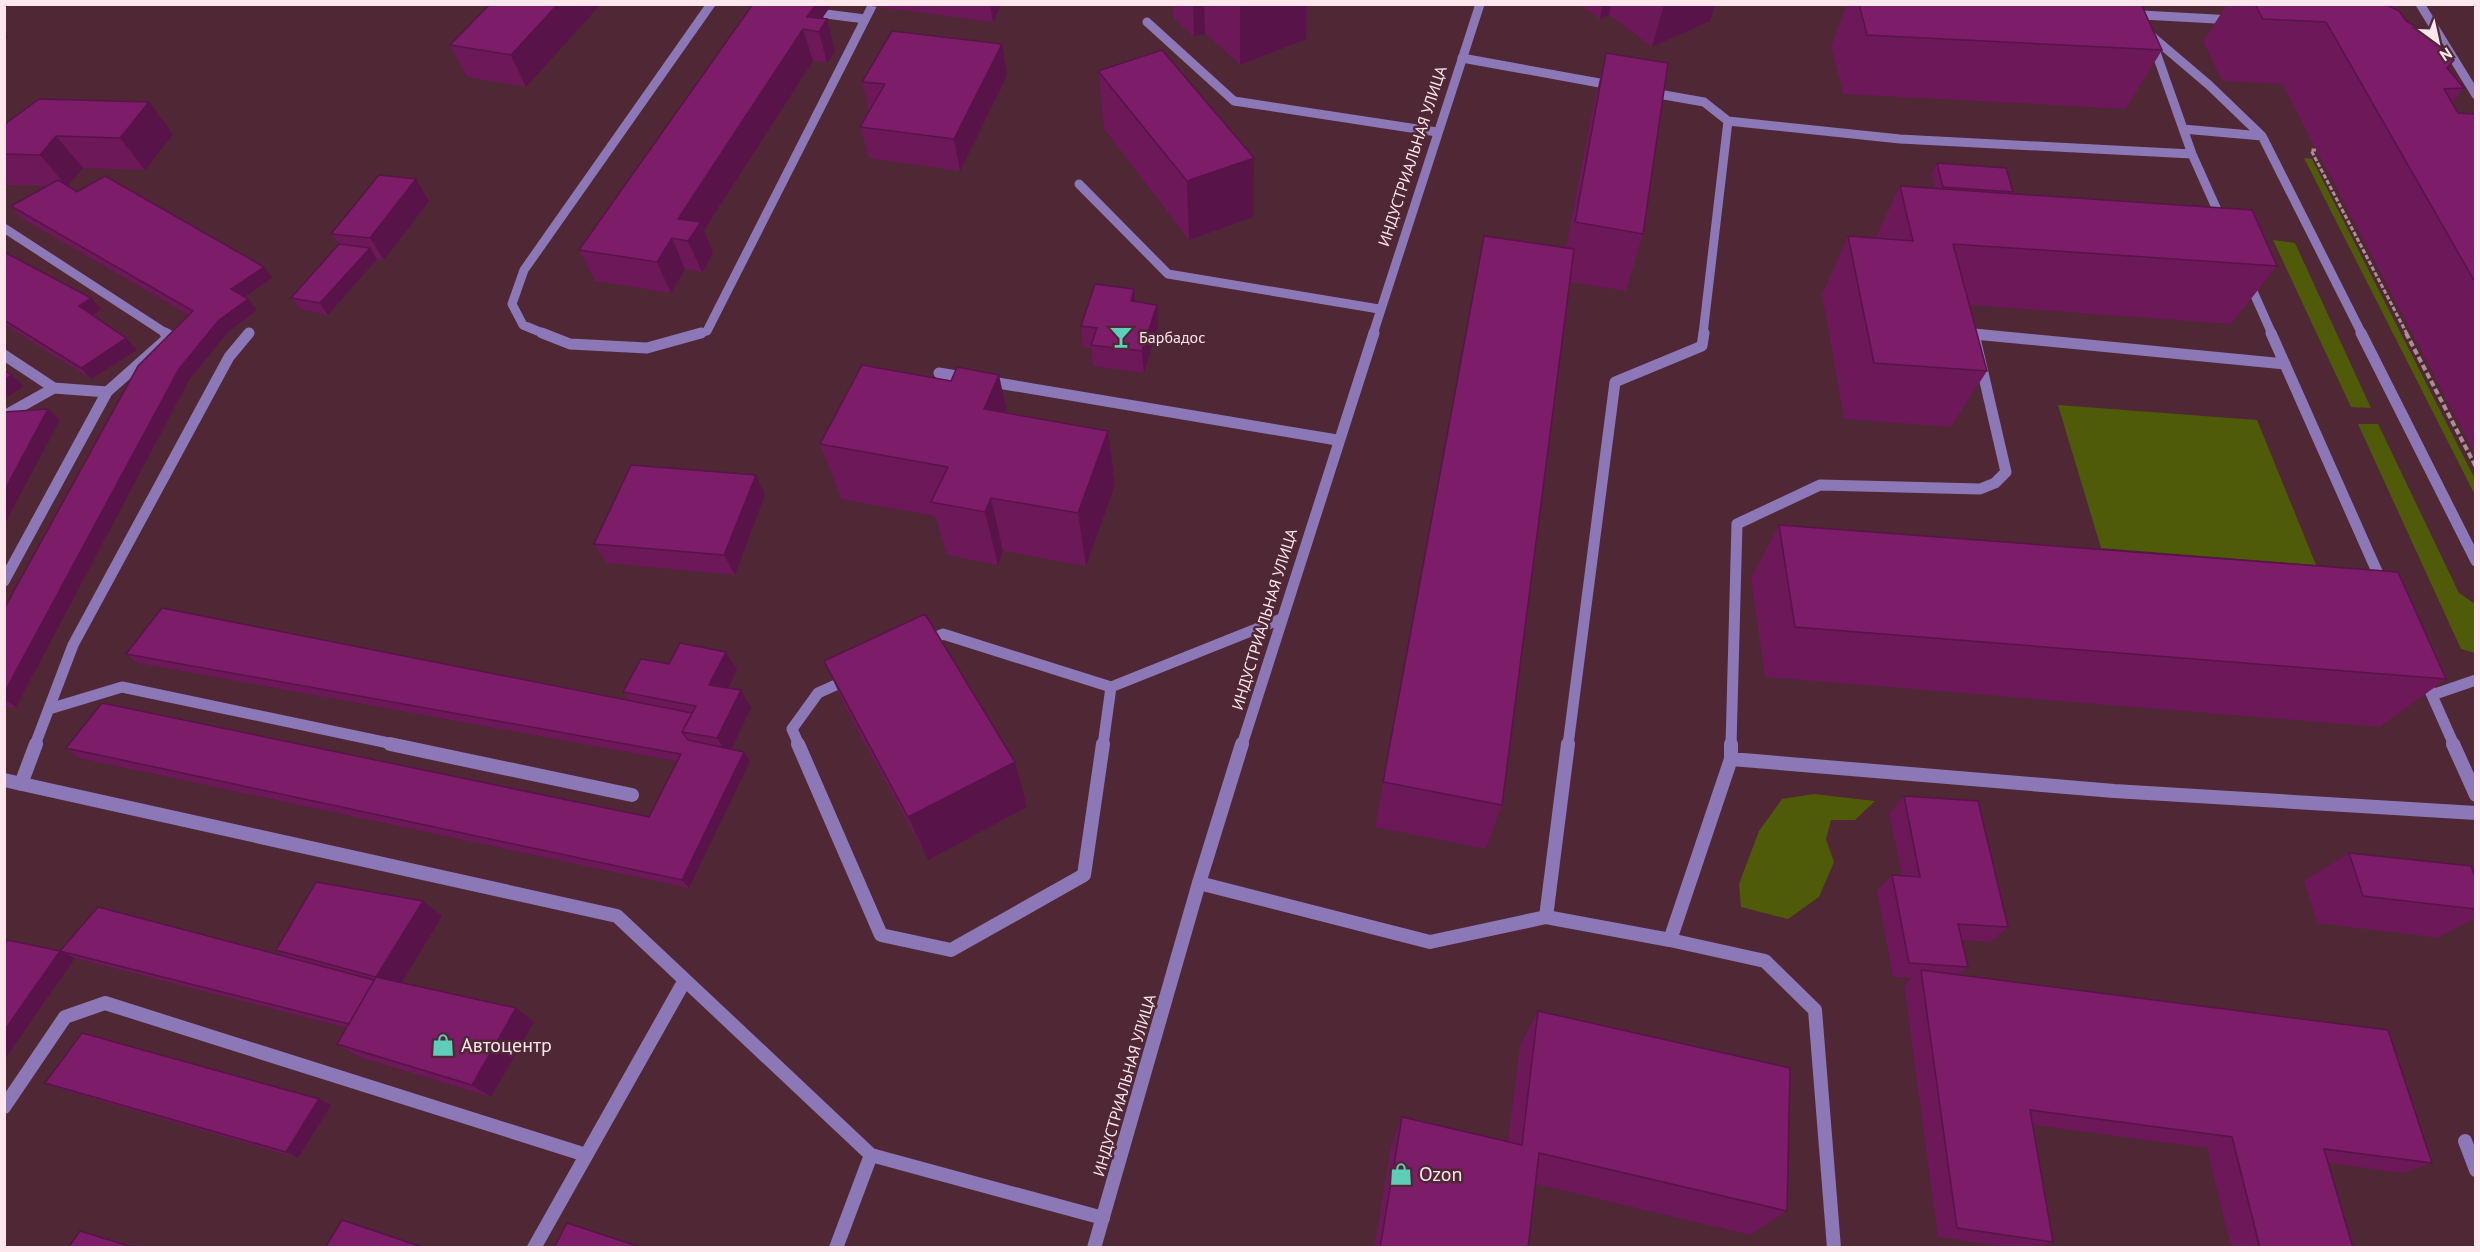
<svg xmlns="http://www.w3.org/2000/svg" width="2480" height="1252" font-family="'PT Sans',sans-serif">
<rect width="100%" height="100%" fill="#4f2735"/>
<!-- green -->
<path fill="#4f5b08" d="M2304,158L2312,159L2475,479V495Z
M2273,240L2295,243L2371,408L2351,407Z
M2058,405L2257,420L2316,565L2101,548Z
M2358,424H2378L2459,593L2475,604V653L2461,649Z
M1814,794L1875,801L1855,820H1831L1826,839L1834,862L1819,897L1788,919L1741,907L1739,884L1759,831L1782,799Z"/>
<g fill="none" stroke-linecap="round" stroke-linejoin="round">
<!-- path-far1 -->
<path stroke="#ac8e98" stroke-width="3" stroke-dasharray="4.5 2" stroke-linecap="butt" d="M2316,150H2311L2407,334"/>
<!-- path -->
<path stroke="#ac8e98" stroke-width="4" stroke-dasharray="6 3" stroke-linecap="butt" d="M2406,333L2476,467"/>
<!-- lane-far2 -->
<path stroke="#8c77b7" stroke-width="9" d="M2420,4L2476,95
M810,12L865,19
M2142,15L2234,20
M1147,22L1234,101L1437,132
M2149,34L2209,85L2262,136
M2153,44L2192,154L2222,221
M1462,58L1616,86
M1647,92L1704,102L1728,121L1900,139L2192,154
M2183,129L2262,136L2362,334
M1079,184L1168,274L1379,309
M4,228L167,334
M2248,280L2272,334
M545,334L523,325L512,304L524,270L711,4
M696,334L707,331L872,6
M1703,334L1728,121"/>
<!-- lane-far1 -->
<path stroke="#8c77b7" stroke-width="11" d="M542,333L570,344L647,348L701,333
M2271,333L2383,585
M2361,333L2476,561
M4,355L54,388L107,392
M939,373L969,378
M986,381L1337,440
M4,416L54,388
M4,581L107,392L170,336L165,333
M924,643L943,634L1111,687L1281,619
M2423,675L2454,745
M2432,695L2476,680
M49,709L122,687L398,745
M35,745L73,645L229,357L249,333
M799,745L792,729L818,693L849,679
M1103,745L1111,687
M1568,745L1615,382L1702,346L1704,333
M1731,745L1737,524L1820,485L1980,489L1995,483L2006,472L1974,334L2285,364"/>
<!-- lane -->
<path stroke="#8c77b7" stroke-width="14" d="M390,744L632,795
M798,744L881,935L951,950L1084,875L1103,744
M2453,744L2476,795
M1731,759V744
M4,780L617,916L871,1155
M21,784L36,744
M1199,883L1430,942L1546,917L1568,744
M1546,917L1670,940L1731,759L2114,791L2476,813
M1670,940L1765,961L1815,1010L1834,1248
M4,1107L65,1017L105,1003L586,1155
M2465,1141L2476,1170
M534,1248L685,980
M836,1248L871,1155L1103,1218"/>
<!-- street-far2 -->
<path stroke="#8c77b7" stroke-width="9" d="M1373,334L1480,4"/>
<!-- street-far1 -->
<path stroke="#8c77b7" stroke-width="11" d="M1242,745L1374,333"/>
<!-- street -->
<path stroke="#8c77b7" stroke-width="14" d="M1094,1248L1199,883L1242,744"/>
</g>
<!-- wall -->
<path fill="#6c1859" d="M170,4H194L192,6Z
M490,4L526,87L467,77L450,45Z
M753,4H832L823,17L835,51L827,63L813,61L704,230L713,253L702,272L685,269L671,293L595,281L579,250Z
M856,4H1002L993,22Z
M1173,4H1307L1306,39L1240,65L1205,33L1194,37L1174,18Z
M1579,4H1715L1710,21L1652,47L1609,15L1600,19Z
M1847,4H2141L2162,50L2126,109L1843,94L1831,46Z
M2227,4H2398L2396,8H2393L2406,21L2464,88L2452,103L2458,113L2475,114V454L2282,84L2222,81L2203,42Z
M1606,53L1643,234L1626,291L1570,282L1502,805L1486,849L1375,827L1484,236L1566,248L1592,112Z
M1098,71L1254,158L1253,217L1189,240L1104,129Z
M1007,76L960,171L869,158L860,127L869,111L862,82Z
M4,125L173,134L145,170L83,168L68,186L77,192L264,267L272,278L244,297L257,310L228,332L189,380L16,707L4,708V609L189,315L21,218L11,206L47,186L4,185Z
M1937,163L2013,192L2012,193L2277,266L2231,324L1969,305L1987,371L1951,427L1844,419L1822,294L1848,236L1875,238L1900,186L1935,188L1931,174Z
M416,179L429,201L384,260L377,259L328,315L300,309L291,298L339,244L331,234Z
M4,252L101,309L93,315L137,350L91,379L4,324Z
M1135,302L1158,327L1144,373L1093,366L1091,349L1083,347L1081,326Z
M1007,413L1108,431L1115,485L1086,566L1003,551L998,565L947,555L935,516L841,499L820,444Z
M765,495L735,575L607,563L594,544Z
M1779,525L2446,679L2380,727L1765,677L1751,578Z
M126,654L629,700L623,692L669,664L737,670L728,688L751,708L731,749L744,752L750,761L689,888L79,758L66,748L649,817L677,761L138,663Z
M824,661L1015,762L1027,807L928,860L847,710Z
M1904,796L2008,927L1990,942L1962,940L1968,967L1957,975L2432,1163L2402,1173L2329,1163L2353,1248H2231L2207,1148L2033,1125L2053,1242L2039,1248H2012L1938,1237L1904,985L1912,978L1893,977L1877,891L1892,875L1902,876L1889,813Z
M2349,853L2475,877V918L2438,938L2317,923L2304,881Z
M423,901L442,916L402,982L534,1022L491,1097L359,1057L337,1044L347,1028L75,958L4,1060V945L60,951L288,957L276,950Z
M1538,1011L1787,1211L1750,1235L1536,1184L1528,1248H1374L1391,1146L1402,1117L1508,1142L1520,1045Z
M45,1083L331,1105L298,1158L60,1089Z"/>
<!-- shaded-wall -->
<path fill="#581449" d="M558,4H601L526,87L511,55Z
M807,4H832L823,17L825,22L827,19L835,51L827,63L819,32L807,17Z
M990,4H1002L993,22Z
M1193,4H1204L1205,33L1194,37Z
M1244,4H1307L1306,39L1240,65V6Z
M1603,4H1612L1609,15L1600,19Z
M1664,4H1715L1710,21L1652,47Z
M803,29L813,61L704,230L713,253L702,272L678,219Z
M4,33L8,37L4,41Z
M1002,44L1007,76L960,171L954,139Z
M149,102L173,134L145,170L120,138Z
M56,136L83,168L67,187L40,155Z
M1254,158L1253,217L1189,240L1187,181Z
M416,179L429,201L384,260L370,238Z
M672,238L685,269L671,293L657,262Z
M370,248L377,259L328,315L320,303Z
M264,267L272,278L240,300L231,289Z
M1134,289L1136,311L1131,301Z
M91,298L101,309L90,317L79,306Z
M248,299L257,310L228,332L189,380L16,707L4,699V693L179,369L218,321Z
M1157,305L1158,327L1144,373L1142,351Z
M126,338L137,350L91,379L81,368Z
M12,375L24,386L4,399V380Z
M999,375L1011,430L984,409Z
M48,409L60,420L4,525V491Z
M1108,431L1115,485L1086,566L1078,513Z
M756,475L765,495L735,575L724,555Z
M991,498L1003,551L998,565L985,512Z
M726,652L737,670L721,703L709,685Z
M741,690L751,708L728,756L717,738Z
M744,752L750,761L689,888L682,880Z
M1015,762L1027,807L928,860L908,817Z
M423,901L442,916L397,990L376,977Z
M60,951L75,958L4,1060V1031Z
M516,1008L534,1022L491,1097L472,1085Z
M319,1099L331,1105L298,1158L286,1152Z"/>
<!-- building -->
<path fill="#7d1c68" stroke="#581449" stroke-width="1.5" d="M490,4H558L511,55L450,45Z
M753,4H816L807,17L827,19L819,32L803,29L678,219L701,222L688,241L672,238L657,262L579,250Z
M1859,4H2141L2162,50L1867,35Z
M2255,4H2385L2399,11L2406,21L2438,39L2454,60L2447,68L2464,88L2444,89L2458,113L2475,114V282L2326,22L2263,19Z
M892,31L1002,44L954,139L860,127L885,84L862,82Z
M1162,50L1254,158L1187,181L1098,71Z
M1606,53L1668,63L1643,234L1575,222Z
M39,99L149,102L120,138L56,136L40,155L4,154V125Z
M1937,163L2006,168L2013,192L1943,187Z
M379,175L416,179L370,238L331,234Z
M105,176L264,267L231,289L248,299L218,321L179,369L4,693V609L138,366L193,311L11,206L58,180L77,192Z
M1900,186L2252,210L2277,266L1953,244L1987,371L1874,363L1848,236L1913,241Z
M1484,236L1574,249L1502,805L1383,782Z
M339,244L370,248L320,303L291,298Z
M4,252L91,298L79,306L126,338L81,368L4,320Z
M1095,284L1134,289L1131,301L1157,305L1142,351L1091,345L1097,328L1081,326Z
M862,365L951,381L957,367L999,375L984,409L1108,431L1078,513L991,498L985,512L931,502L948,467L820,444Z
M4,370L12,375L4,380Z
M48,409L4,491V412Z
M631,465L756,475L724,555L594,544Z
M1779,525L2398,572L2446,679L1795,627Z
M162,608L692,713L682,732L688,740L744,752L682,880L66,748L102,703L649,817L681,754L126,654Z
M925,614L1015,762L908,817L824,661Z
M680,643L726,652L709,685L741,690L717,738L682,732L696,706L623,692L641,659L669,664Z
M1904,796L1978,801L2008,927L1958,924L1968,967L1909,963L1892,875L1920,877Z
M2349,853L2471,866L2475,877V909L2363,896Z
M316,882L423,901L376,977L276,950Z
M98,907L374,980L349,1024L60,951Z
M7,940L60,951L4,1031V945Z
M1921,970L2388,1030L2432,1163L2324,1149L2353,1248H2260L2232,1137L2030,1110L2053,1242L1957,1228Z
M376,977L516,1008L472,1085L337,1044Z
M1538,1011L1790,1068L1787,1211L1539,1153L1528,1248H1380L1402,1117L1522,1145Z
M82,1033L319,1099L286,1152L45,1083Z
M342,1220L425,1248H325Z
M567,1223L643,1248H554Z
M80,1231L135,1248H68Z"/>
<!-- icons -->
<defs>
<g id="bar-bare" transform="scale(1.8)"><path d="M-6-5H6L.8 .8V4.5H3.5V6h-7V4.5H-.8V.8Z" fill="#5eceb8" stroke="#4f2735" stroke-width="2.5" paint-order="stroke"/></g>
<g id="shop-bare" transform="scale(1.8)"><path d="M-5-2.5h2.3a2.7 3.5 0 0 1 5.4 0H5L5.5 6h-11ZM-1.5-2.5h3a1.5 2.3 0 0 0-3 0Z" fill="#5eceb8" stroke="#4f2735" stroke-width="2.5" paint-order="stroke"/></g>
</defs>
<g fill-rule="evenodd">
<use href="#bar-bare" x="1121" y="337"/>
<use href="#shop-bare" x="443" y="1045"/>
<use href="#shop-bare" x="1401" y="1174"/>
</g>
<g text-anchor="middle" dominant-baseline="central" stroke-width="5" stroke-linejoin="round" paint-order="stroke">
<!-- street labels -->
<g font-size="16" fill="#fde7ed" stroke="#4f2735">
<text transform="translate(1412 156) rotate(-72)">ИНДУСТРИАЛЬНАЯ УЛИЦА</text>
<text transform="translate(1264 619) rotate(-73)">ИНДУСТРИАЛЬНАЯ УЛИЦА</text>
<text transform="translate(1124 1085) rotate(-74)">ИНДУСТРИАЛЬНАЯ УЛИЦА</text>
</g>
<!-- poi labels -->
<g font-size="16" fill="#fde7ed" stroke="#4f2735" text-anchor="start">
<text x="1139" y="337">Барбадос</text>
</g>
<!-- near-poi labels -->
<g font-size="20" fill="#fde7ed" stroke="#4f2735" text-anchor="start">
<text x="461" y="1045">Автоцентр</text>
<text x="1419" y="1174">Ozon</text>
</g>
</g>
<!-- border -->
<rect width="2480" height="1252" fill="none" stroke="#fde7ed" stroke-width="12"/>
<!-- north arrow -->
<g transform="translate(2438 42) rotate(147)" stroke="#4f2735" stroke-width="4.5" paint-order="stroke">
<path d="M0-4.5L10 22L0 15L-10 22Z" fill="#fde7ed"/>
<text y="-9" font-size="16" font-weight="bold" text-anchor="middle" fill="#fde7ed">N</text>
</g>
</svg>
